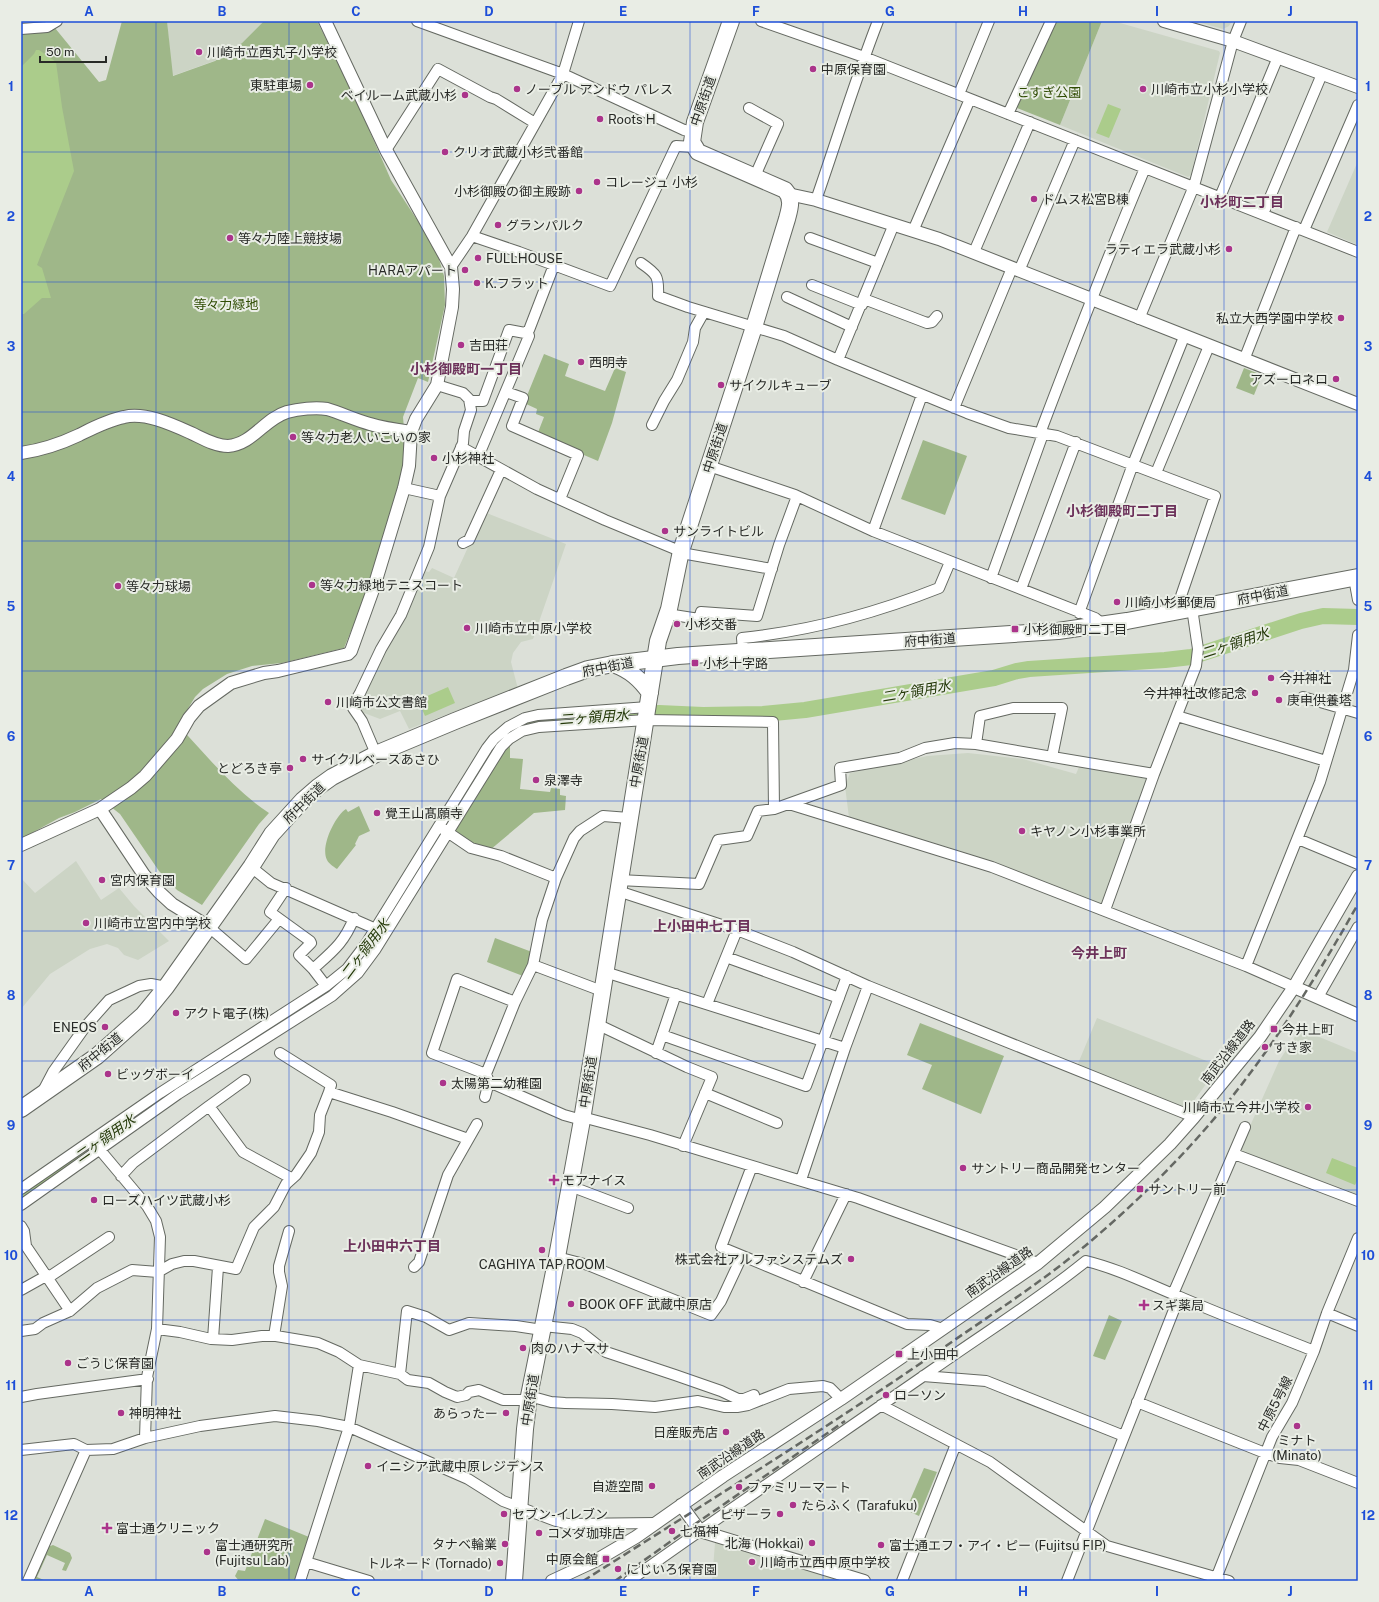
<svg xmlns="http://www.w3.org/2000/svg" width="1379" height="1602" font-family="'Public Sans','Noto Sans JP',sans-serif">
<rect width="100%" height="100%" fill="#dce0d8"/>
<!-- built -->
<path fill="#ccd4c5" d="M167,21H264L242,43L214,61L172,76Z
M1102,21H1113L1219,51L1220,53L1191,175L1188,177L1060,125Z
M1194,21H1232L1229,26L1223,29Z
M1358,161V245L1327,232Z
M484,512L566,544L533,639L521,642L513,653L511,662L518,689L506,692L409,729L400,711L380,719L364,713L360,714L357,705L424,571L429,572L432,568L454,578Z
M968,753L1023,759L1076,774L1079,767L1148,778L1102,904L951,848L849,818L845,786L850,773L927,756Z
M76,861L101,900L119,888L134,906L169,941L138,960L124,955L118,948L107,944L90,949L50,974L21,1009V878L35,893Z
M1097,1018L1182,1051L1219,1066L1188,1109L1077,1066Z
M1300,1029L1358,1053V1199L1238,1153L1279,1061Z
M720,1540L849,1581H712L715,1543Z"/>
<!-- green -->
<path fill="#9fb789" d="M122,21H167L173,76L215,61L242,43L264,21H317L353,93L391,180L423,229L439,259L444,276L445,305L428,382L418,378L403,417L405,440L402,473L382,542L361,607L344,648L282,663L252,666L227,674L203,689L195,697L178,725C207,756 234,790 269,813L259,824L202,905L177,890L159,871L120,814L101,799L75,812L59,818L21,839V33L55,28L99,82L106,80Z
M1056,21H1102L1060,125L1017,108Z
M544,354L569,364L565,376L605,391L615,368L626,372L612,423L598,461L537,435L544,417L536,414L537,409L524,403Z
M1244,368L1262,375L1254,395L1236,388Z
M923,440L967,456L945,515L901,499Z
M510,745V758L523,759L520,789L550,792L551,788L560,789V795L566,796L565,810L534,813L490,850L473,846L454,831L502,753Z
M359,806L370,831L359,836L355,844L356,845L337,869C334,867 329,864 327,860C320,847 335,816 346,809L348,812Z
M495,938L532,952L523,976L487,962Z
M920,1023L1004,1056L981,1114L922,1089L932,1065L907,1055Z
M1109,1315L1122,1321L1105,1360L1093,1356Z
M924,1468L937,1472L919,1516L906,1510Z
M265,1519L309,1537L295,1581H239L235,1576L238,1570L245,1571Z
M53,1545L70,1553L72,1558L66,1571L62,1570L65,1563L47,1555L37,1577L46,1581H37L34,1574L45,1548Z"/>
<!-- water -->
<path fill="#abcc8b" d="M36,50H39L56,62L62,107L74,171L37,265L42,268L51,298H42L24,314H21V67L34,54Z
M1108,104L1121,109L1109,138L1096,133Z
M448,687L455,703L425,716L418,700Z
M1332,1158L1358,1168V1179L1355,1185L1326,1173Z"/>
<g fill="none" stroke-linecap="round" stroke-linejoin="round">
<!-- river -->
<path stroke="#abcc8b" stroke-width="16" d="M21,1197L172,1092L331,990L355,969L366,954L493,748L509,732L520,726L533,722L561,719L659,713L703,715L763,714L805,710L994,678L1017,671L1029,669L1165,660L1191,657L1301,621L1323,616L1358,617"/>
<!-- minor casing -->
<g stroke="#656962" stroke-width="12">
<path id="minor" d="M417,21L563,74L684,130L693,132
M761,21L864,57L1358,252
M21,29L47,27L57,21
M959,94L989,21
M749,108L778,124L755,176
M1008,114L1051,21
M386,150L438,69L490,97L496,99L535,123
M1220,197L1278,57
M816,200C837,140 855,80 878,21
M1263,214L1322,74
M1304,230L1358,105
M913,231L970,99
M472,236L519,252L610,286L674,150L676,146L694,147
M810,238L878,263
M974,252L1030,122
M641,263C657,274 659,276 658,296L688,307L784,336L838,360L967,413L1009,428L1057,436L1215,496L1180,599L1181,610
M451,267L472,236L563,74L579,21
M1019,271L1075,140
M812,285L862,305
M787,297L852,327
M864,299L927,323L932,322L937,316
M1139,319L1194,186L1233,41L1241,21
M838,360L894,224
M1244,360L1296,227
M506,392L523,398L512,426L578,455L560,499
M470,401H483L509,330L525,333L529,330L554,265
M954,408L1012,268
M652,425L664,401L677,380L693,342L695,328L704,312
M461,447L537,489L605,520L687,554L772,569
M478,457L529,336L528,333
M709,466L795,495L873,531L1095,618L1100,622L1101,625
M1156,473L1209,346
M404,488L440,496
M873,531L922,395
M463,543L469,540L501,470
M991,578L1043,434L1042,428C1075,341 1109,254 1145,168
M1354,578L1358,600
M1021,589L1076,442
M1079,613L1133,464L1184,337
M667,614L699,619L701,612L757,616L779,545L797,496
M743,651L742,638C810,631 876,613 939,588L950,562
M1303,697L1358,713
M1177,716L1326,761
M976,744L980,716L1013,708H1062L1052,757
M376,754L362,721L353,708V705L360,693L381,649L401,615L429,547L440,496L463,443L464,431L471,410L469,399L463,393L437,385
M789,804L992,867L1246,966L1294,987
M443,829L471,848L501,856L556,878
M1298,839L1358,864
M251,867L271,883L376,929
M619,880L699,884L718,840L747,836L758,811L774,809L841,785L840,768L900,758L925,748L955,743L976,744L1154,774L1196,666L1198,649L1192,608
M286,888L270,912L310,941L311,943L299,955L313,969L326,986
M618,891L737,930L793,952L868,986L1194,1117
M1105,910L1154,774
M209,927L246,959L279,919
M726,957L839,998
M533,965L602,991
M1246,966L1320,782L1354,670L1358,635
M313,969C333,951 344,943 354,918
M605,972L845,1048
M1318,997L1358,927
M707,1004L737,930
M596,1026L603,1027L687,1067L712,1077L683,1146
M662,1035L806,1086L847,976
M280,1053L331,1085L329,1092L392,1112L468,1139
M656,1053L676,994
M486,1074L432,1053L457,979L515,1002
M489,1082L564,1115L582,1120
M43,1091L53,1072L85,1027L109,1000L139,986L151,984L166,987
M705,1093L777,1123
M485,1097L489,1082L486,1074L515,1002L533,965L542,920L556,878L574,838L580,831L603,816L629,818
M209,1106L245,1080
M582,1117L650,1135L858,1198L1038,1263
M100,1150L147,1206L156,1221L160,1237L157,1329L147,1377L145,1438
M1234,1154L1358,1201
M752,1166L721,1247L907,1324L930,1325L943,1329
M121,1176L133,1163L209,1106L243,1152L291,1178
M801,1180L845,1048L868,986
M570,1186L628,1208
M21,1189L160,1093L326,986L347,969L366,944L487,748L494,739L508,727L525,718L538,715L648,707
M21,1205L178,1094L332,996L358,973L375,950L501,747L509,739L522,731L539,727L646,720L773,722L774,809
M21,1226L24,1231L26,1246L70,1311L97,1288L132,1270L158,1272L172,1264L184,1261H194L236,1269L254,1227L274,1207L286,1184L296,1175L311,1153L319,1132L320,1115L329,1092
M557,1257L588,1265L711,1315L721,1301L742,1256
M414,1267L419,1262L448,1175L477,1124
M803,1282L846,1194
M21,1290L46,1276L52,1275L109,1237
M1173,1294L1245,1127
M1327,1313L1358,1326
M543,1326L572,1329L582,1333L606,1352L675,1375L721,1391L738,1399H744L754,1395
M157,1329L180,1332L211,1339L232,1340L262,1336H276L318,1343L339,1352L359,1365L400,1374L408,1380L429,1383L445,1392L457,1397L466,1395L469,1392L479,1390L503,1400H529
M21,1331L35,1329L43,1323L70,1311
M274,1336L282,1286L279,1272V1266L289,1231
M213,1339L218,1267
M400,1374L407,1311L426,1317L449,1330L469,1323L516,1326L542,1330
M923,1376L986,1381L1124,1436
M529,1396L551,1402L565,1403L612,1404L655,1407L698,1401L724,1407H737L748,1405L789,1389L823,1386L830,1388L841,1399
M21,1397L37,1394L148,1379
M1137,1402L1265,1453L1280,1458L1299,1460L1358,1483
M881,1405L990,1462L1107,1546L1229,1581
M21,1450L74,1444L86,1450L113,1449L145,1438L200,1426L275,1416L318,1421L349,1427L468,1479L503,1501L556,1521L568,1524L655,1523
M306,1562L369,1581
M28,1581L86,1450
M300,1581L349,1427L359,1365
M629,1581C730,1509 833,1439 935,1368C986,1332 1038,1300 1086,1261C1119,1269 1148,1284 1180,1297C1224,1316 1269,1333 1314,1351
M902,1581L956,1444
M1067,1581L1179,1297
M1215,1581L1272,1437L1292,1403L1314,1351L1327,1313L1358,1238"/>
</g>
<!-- tertiary casing -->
<g stroke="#656962" stroke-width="14">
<path id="tertiary" d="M1164,21L1233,41L1358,87
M788,194L816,200L939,239L1358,404
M21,453C42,450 60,444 79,435C93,428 108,420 124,417C145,412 171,424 191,433C202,438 215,446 228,446C253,444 264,419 287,412C298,409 316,407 327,409C341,413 355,420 370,424C383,428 397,430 411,432
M100,809L144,875L159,892L172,904L209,927
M21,845L100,809L131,788L145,776L177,739L189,718L199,706L231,683L264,673L278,671L348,654L351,651L374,587L404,488L409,466L411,432L416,419L437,385L452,307L453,289L451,267L386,150L325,21
M1294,987L1358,1015
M681,1505L700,1531L864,1581
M552,1581L595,1561L636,1537L723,1476L841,1399L1038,1263L1105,1207L1170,1144L1194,1117L1260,1037L1294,987L1358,876"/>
</g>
<!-- primary casing -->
<g stroke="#656962" stroke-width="18">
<path id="primary" d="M613,664C630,670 640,679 650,693
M514,1581L525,1429L529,1396L557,1257L582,1120L658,641L669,609L681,551L754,327L787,219C790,208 793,199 785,190L698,152L692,142L695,122L731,21"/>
</g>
<!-- trunk casing -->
<g stroke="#656962" stroke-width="18">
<path id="trunk" d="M21,1109L97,1056L143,1015L166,987L251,867L272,834L303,800L318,787L332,777L376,754L455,721L566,677L588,669L613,664L678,656L738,652L1058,631L1127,621L1358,577"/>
</g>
<!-- minor -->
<use href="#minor" stroke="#fff" stroke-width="10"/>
<!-- tertiary -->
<use href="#tertiary" stroke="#fff" stroke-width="12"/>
<!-- primary -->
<use href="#primary" stroke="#fff" stroke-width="16"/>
<!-- trunk -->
<use href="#trunk" stroke="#fff" stroke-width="16"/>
<!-- rail -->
<path stroke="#656863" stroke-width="2.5" stroke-dasharray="8 4" stroke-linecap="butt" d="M583,1581C698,1508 814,1436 927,1359C980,1322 1035,1287 1085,1246C1122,1215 1158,1181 1191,1145C1257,1073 1310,989 1358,904
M615,1581L698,1522L845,1421"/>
</g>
<!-- grid -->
<path fill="none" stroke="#1d4ed8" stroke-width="1" stroke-opacity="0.55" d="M156,21V1581M289,21V1581M422,21V1581M556,21V1581M690,21V1581M823,21V1581M956,21V1581M1090,21V1581M1224,21V1581M21,152H1358M21,282H1358M21,412H1358M21,541H1358M21,671H1358M21,801H1358M21,931H1358M21,1061H1358M21,1190H1358M21,1320H1358M21,1450H1358"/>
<!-- markers -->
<g fill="#ab348b" stroke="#e9ede5" stroke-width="1.5">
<circle cx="199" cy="52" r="4"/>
<circle cx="813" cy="69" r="4"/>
<circle cx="310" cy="85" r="4"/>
<circle cx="517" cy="89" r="4"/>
<circle cx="1143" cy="89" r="4"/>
<circle cx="465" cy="95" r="4"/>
<circle cx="600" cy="119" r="4"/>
<circle cx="445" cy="152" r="4"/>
<circle cx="597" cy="182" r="4"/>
<circle cx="579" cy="191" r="4"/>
<circle cx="1034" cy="199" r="4"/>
<circle cx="498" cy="225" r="4"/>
<circle cx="230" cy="238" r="4"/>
<circle cx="1229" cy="249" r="4"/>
<circle cx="478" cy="258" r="4"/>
<circle cx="465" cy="270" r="4"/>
<circle cx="477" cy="283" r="4"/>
<circle cx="1341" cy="318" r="4"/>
<circle cx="461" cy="345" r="4"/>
<circle cx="581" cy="362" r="4"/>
<circle cx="1336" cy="379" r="4"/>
<circle cx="721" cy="385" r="4"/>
<circle cx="293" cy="437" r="4"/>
<circle cx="434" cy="458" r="4"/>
<circle cx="665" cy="531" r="4"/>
<circle cx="312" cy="585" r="4"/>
<circle cx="118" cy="586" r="4"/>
<circle cx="1117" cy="602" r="4"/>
<circle cx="677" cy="624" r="4"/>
<circle cx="467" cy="628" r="4"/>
<rect x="1011" y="625" width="8" height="8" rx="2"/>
<rect x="691" y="659" width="8" height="8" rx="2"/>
<circle cx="1271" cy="678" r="4"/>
<circle cx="1255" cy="693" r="4"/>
<circle cx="1279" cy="700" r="4"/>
<circle cx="328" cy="702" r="4"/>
<circle cx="303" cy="759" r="4"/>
<circle cx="290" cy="768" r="4"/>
<circle cx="536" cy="780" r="4"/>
<circle cx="377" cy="813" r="4"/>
<circle cx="1022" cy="831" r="4"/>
<circle cx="102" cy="880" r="4"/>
<circle cx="86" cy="923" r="4"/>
<circle cx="176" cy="1013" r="4"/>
<circle cx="105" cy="1027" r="4"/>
<rect x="1270" y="1025" width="8" height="8" rx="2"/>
<circle cx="1265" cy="1047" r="4"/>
<circle cx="108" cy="1074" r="4"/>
<circle cx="443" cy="1083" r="4"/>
<circle cx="1308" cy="1107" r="4"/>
<circle cx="963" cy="1168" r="4"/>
<path d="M552 1174h4v4h4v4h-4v4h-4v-4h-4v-4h4z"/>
<rect x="1136" y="1185" width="8" height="8" rx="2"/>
<circle cx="94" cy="1200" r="4"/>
<circle cx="542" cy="1250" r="4"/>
<circle cx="851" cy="1259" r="4"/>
<circle cx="571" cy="1304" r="4"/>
<path d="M1142 1299h4v4h4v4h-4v4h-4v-4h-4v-4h4z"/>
<circle cx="523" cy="1348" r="4"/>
<rect x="895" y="1350" width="8" height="8" rx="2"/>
<circle cx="68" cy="1363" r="4"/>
<circle cx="886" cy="1395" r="4"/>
<circle cx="121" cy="1413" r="4"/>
<circle cx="506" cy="1413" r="4"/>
<circle cx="1297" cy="1426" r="4"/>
<circle cx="726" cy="1432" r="4"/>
<circle cx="368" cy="1466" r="4"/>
<circle cx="652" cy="1486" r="4"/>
<circle cx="739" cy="1487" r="4"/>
<circle cx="793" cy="1505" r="4"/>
<circle cx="504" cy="1514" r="4"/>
<circle cx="780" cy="1514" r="4"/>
<path d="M105 1522h4v4h4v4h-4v4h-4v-4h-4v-4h4z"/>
<circle cx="672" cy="1531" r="4"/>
<circle cx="539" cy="1533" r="4"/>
<circle cx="812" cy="1543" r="4"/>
<circle cx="505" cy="1544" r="4"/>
<circle cx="881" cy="1545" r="4"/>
<circle cx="207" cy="1552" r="4"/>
<rect x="602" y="1555" width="8" height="8" rx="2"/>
<circle cx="752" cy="1562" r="4"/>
<circle cx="500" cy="1563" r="4"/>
<circle cx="618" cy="1569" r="4"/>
</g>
<g text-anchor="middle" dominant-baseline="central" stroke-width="4" stroke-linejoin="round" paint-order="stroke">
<!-- poi labels -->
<g font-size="13" fill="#282a27" stroke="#e9ede5" text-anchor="start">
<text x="207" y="52">川崎市立西丸子小学校</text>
<text x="821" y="69">中原保育園</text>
<text x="302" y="85" text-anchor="end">東駐車場</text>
<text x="525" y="89">ノーブル アンドウ パレス</text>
<text x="1151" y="89">川崎市立小杉小学校</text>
<text x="457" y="95" text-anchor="end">ベイルーム武蔵小杉</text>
<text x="608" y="119">Roots H</text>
<text x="453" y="152">クリオ武蔵小杉弐番館</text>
<text x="605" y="182">コレージュ 小杉</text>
<text x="571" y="191" text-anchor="end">小杉御殿の御主殿跡</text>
<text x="1042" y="199">ドムス松宮B棟</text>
<text x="506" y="225">グランパルク</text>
<text x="238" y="238">等々力陸上競技場</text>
<text x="1221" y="249" text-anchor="end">ラティエラ武蔵小杉</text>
<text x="486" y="258">FULLHOUSE</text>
<text x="457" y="270" text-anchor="end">HARAアパート</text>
<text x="485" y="283">K.フラット</text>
<text x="1333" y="318" text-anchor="end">私立大西学園中学校</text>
<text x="469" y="345">吉田荘</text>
<text x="589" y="362">西明寺</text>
<text x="1328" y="379" text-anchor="end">アズーロネロ</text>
<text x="729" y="385">サイクルキューブ</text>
<text x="301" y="437">等々力老人いこいの家</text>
<text x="442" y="458">小杉神社</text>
<text x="673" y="531">サンライトビル</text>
<text x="320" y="585">等々力緑地テニスコート</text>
<text x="126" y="586">等々力球場</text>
<text x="1125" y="602">川崎小杉郵便局</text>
<text x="685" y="624">小杉交番</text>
<text x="475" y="628">川崎市立中原小学校</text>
<text x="1023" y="629">小杉御殿町二丁目</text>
<text x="703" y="663">小杉十字路</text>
<text x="1279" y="678">今井神社</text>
<text x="1247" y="693" text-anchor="end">今井神社改修記念</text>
<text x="1287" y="700">庚申供養塔</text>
<text x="336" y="702">川崎市公文書館</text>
<text x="311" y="759">サイクルベースあさひ</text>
<text x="282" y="768" text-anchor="end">とどろき亭</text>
<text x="544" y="780">泉澤寺</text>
<text x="385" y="813">覺王山髙願寺</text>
<text x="1030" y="831">キヤノン小杉事業所</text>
<text x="110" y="880">宮内保育園</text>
<text x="94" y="923">川崎市立宮内中学校</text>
<text x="184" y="1013">アクト電子(株)</text>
<text x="97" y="1027" text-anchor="end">ENEOS</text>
<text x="1282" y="1029">今井上町</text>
<text x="1273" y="1047">すき家</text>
<text x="116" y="1074">ビッグボーイ</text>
<text x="451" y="1083">太陽第二幼稚園</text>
<text x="1300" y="1107" text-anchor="end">川崎市立今井小学校</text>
<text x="971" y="1168">サントリー商品開発センター</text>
<text x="562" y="1180">モアナイス</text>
<text x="1148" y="1189">サントリー前</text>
<text x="102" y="1200">ローズハイツ武蔵小杉</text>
<text x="843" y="1259" text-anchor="end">株式会社アルファシステムズ</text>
<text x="542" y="1264" text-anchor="middle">CAGHIYA TAP ROOM</text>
<text x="579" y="1304">BOOK OFF 武蔵中原店</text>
<text x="1152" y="1305">スギ薬局</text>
<text x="531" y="1348">肉のハナマサ</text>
<text x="907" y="1354">上小田中</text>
<text x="76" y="1363">ごうじ保育園</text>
<text x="894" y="1395">ローソン</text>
<text x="129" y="1413">神明神社</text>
<text x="498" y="1413" text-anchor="end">あらったー</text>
<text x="718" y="1432" text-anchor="end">日産販売店</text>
<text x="1297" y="1440" text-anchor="middle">ミナト<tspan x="1297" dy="15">(Minato)</tspan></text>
<text x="376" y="1466">イニシア武蔵中原レジデンス</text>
<text x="644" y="1486" text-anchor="end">自遊空間</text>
<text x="747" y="1487">ファミリーマート</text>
<text x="801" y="1505">たらふく (Tarafuku)</text>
<text x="512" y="1514">セブン-イレブン</text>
<text x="772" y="1514" text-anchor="end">ピザーラ</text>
<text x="116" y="1528">富士通クリニック</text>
<text x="680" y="1531">七福神</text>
<text x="547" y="1533">コメダ珈琲店</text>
<text x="804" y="1543" text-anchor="end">北海 (Hokkai)</text>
<text x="497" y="1544" text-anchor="end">タナベ輪業</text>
<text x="215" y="1545">富士通研究所<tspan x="215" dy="15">(Fujitsu Lab)</tspan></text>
<text x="889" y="1545">富士通エフ・アイ・ピー (Fujitsu FIP)</text>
<text x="598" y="1559" text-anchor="end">中原会館</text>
<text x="760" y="1562">川崎市立西中原中学校</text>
<text x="492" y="1563" text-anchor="end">トルネード (Tornado)</text>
<text x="626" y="1569">にじいろ保育園</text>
</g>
<!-- park labels -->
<g font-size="13" fill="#304d04" stroke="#e9ede5">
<text x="1049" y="92">こすぎ公園</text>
<text x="226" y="304">等々力緑地</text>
</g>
<!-- street labels -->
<g font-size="13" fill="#282a27" stroke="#e9ede5">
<text transform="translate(703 101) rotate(-71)">中原街道</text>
<text transform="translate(715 448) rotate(-72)">中原街道</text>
<text transform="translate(1263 595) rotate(-11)">府中街道</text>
<text transform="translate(930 640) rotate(-4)">府中街道</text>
<text transform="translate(608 667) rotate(-11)">府中街道</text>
<text transform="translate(639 762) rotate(-80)">中原街道</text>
<text transform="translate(304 803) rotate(-44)">府中街道</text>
<text transform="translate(100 1052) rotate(-39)">府中街道</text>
<text transform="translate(1228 1052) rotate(-52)">南武沿線道路</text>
<text transform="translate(588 1082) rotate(-81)">中原街道</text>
<text transform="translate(999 1272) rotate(-35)">南武沿線道路</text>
<text transform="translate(530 1400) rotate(-81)">中原街道</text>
<text transform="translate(1275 1404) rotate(-63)">中原5号線</text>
<text transform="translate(731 1454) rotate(-34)">南武沿線道路</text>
</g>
<!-- neighbourhood labels -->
<g font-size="14" font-weight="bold" fill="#6c315a" stroke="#e9ede5">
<text x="1242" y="202">小杉町二丁目</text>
<text x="466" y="369">小杉御殿町一丁目</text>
<text x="1122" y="511">小杉御殿町二丁目</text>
<text x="702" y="926">上小田中七丁目</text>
<text x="1099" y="953">今井上町</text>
<text x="392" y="1246">上小田中六丁目</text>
</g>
<!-- water labels -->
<g font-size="14" font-style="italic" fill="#243909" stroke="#e9ede5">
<text transform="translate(1235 643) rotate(-18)">二ヶ領用水</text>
<text transform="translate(916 691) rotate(-10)">二ヶ領用水</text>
<text transform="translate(594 717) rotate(-4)">二ヶ領用水</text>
<text transform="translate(365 949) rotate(-53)">二ヶ領用水</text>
<text transform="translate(105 1138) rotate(-35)">二ヶ領用水</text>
</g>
</g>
<!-- border -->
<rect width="1379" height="1602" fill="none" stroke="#e9ede5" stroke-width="44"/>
<!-- scale -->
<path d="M40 56v6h66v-6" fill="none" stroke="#282a27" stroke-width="2"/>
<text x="46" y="56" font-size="12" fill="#282a27" stroke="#e9ede5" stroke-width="3" paint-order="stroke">50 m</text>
<rect x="22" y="22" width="1335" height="1558" fill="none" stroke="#1d4ed8" stroke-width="1.5"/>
<g font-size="13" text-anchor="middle" font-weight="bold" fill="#1d4ed8">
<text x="89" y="16">A</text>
<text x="222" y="16">B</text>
<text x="356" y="16">C</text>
<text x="489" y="16">D</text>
<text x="623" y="16">E</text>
<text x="756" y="16">F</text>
<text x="890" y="16">G</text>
<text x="1023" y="16">H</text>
<text x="1157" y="16">I</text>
<text x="1290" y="16">J</text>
<text x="11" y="91">1</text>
<text x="1368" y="91">1</text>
<text x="11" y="221">2</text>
<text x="1368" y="221">2</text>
<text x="11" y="351">3</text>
<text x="1368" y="351">3</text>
<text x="11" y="481">4</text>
<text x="1368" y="481">4</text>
<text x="11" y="611">5</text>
<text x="1368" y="611">5</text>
<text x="11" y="741">6</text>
<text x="1368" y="741">6</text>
<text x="11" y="870">7</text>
<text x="1368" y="870">7</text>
<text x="11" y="1000">8</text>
<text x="1368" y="1000">8</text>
<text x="11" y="1130">9</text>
<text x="1368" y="1130">9</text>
<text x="11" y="1260">10</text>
<text x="1368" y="1260">10</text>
<text x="11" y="1390">11</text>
<text x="1368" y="1390">11</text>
<text x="11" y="1520">12</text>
<text x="1368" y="1520">12</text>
<text x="89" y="1596">A</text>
<text x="222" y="1596">B</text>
<text x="356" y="1596">C</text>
<text x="489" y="1596">D</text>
<text x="623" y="1596">E</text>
<text x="756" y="1596">F</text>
<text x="890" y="1596">G</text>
<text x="1023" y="1596">H</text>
<text x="1157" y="1596">I</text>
<text x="1290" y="1596">J</text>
</g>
</svg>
